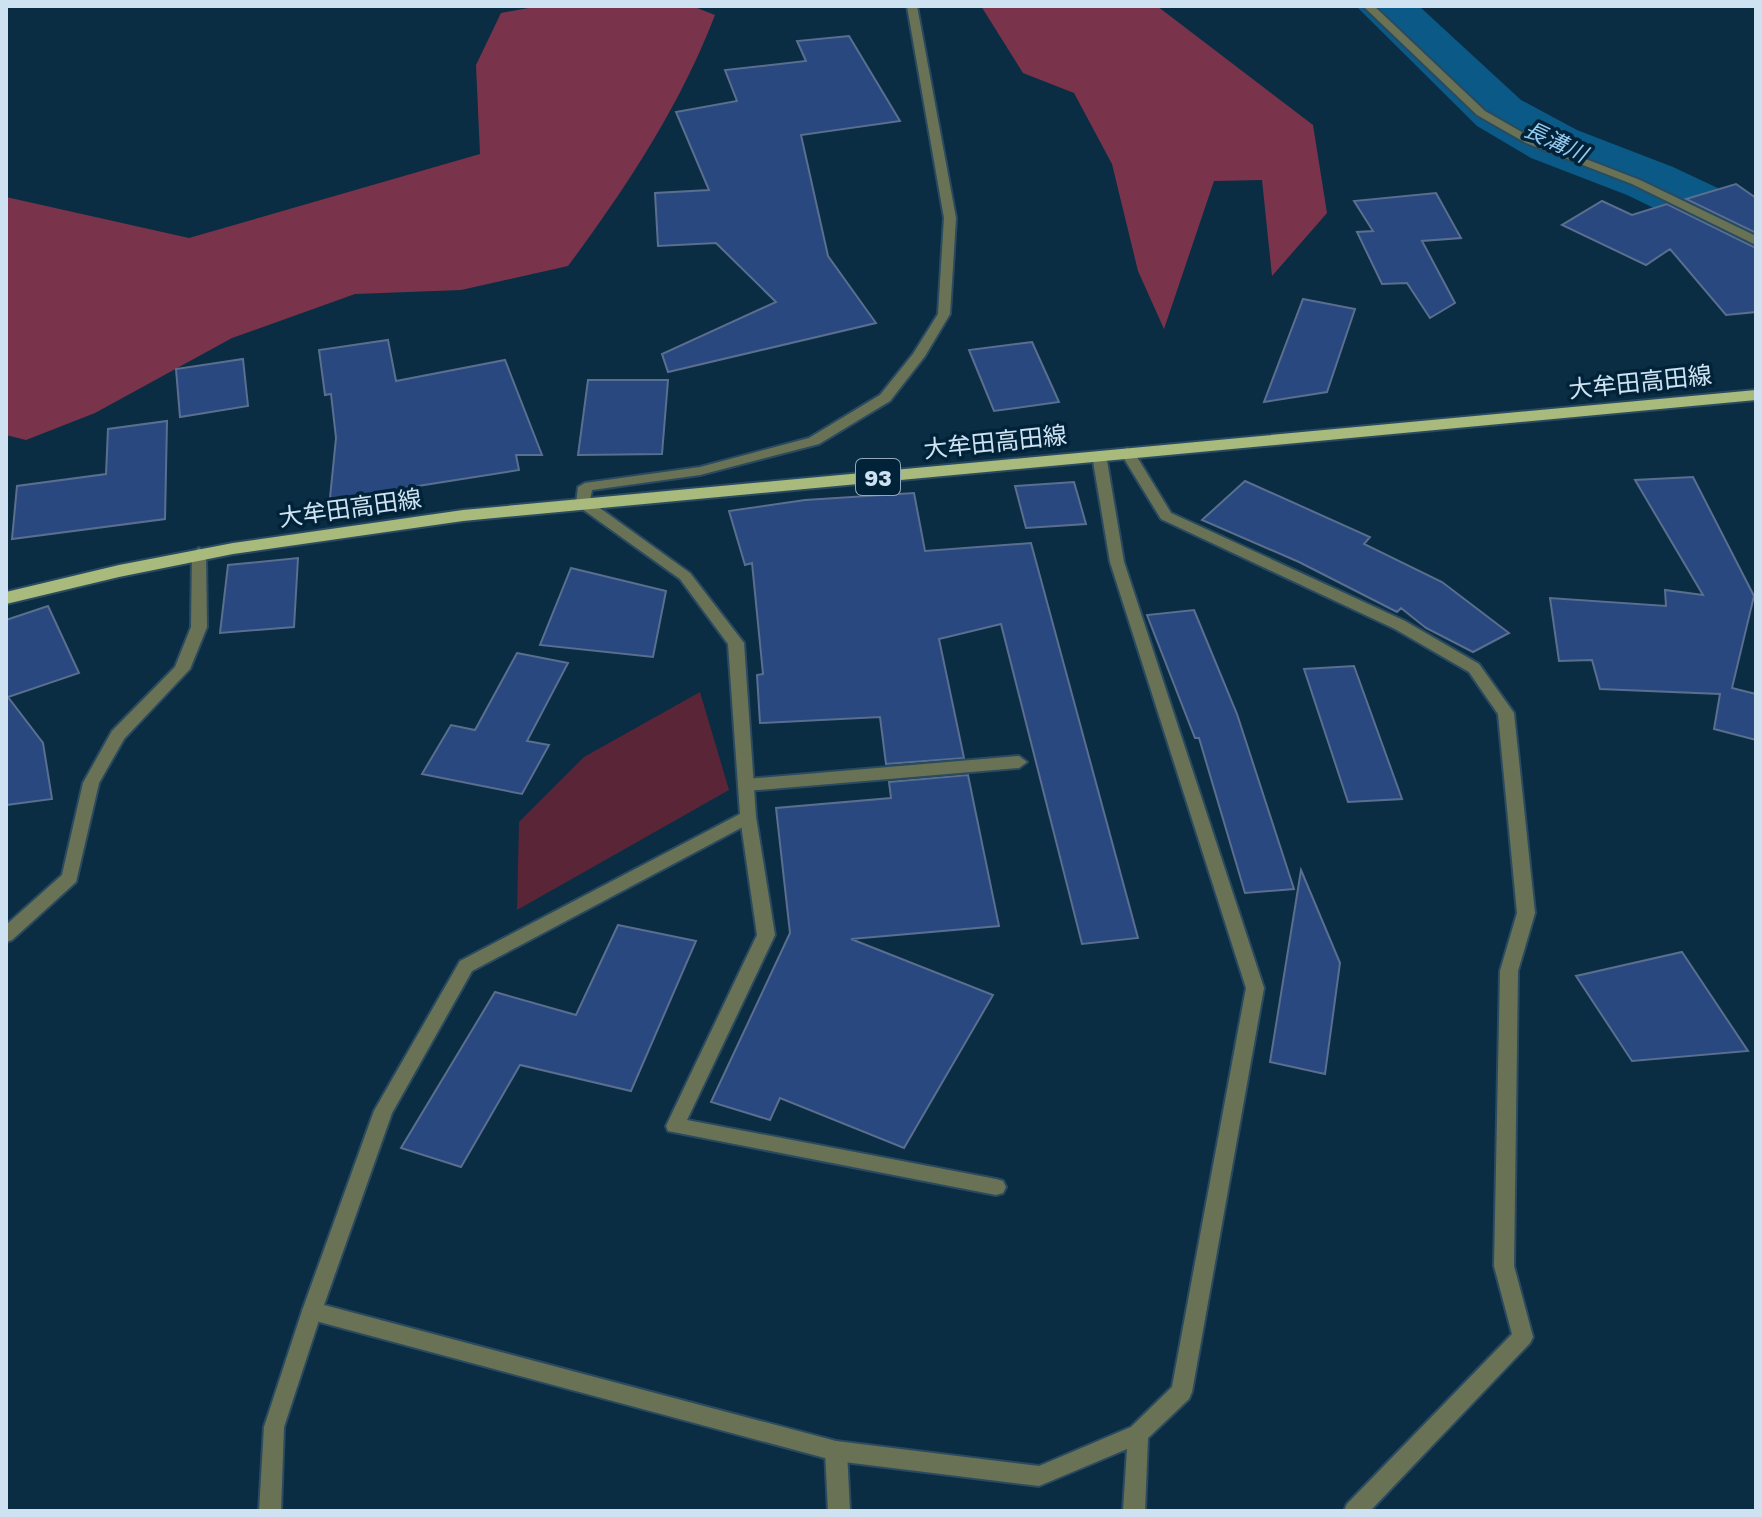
<svg xmlns="http://www.w3.org/2000/svg" width="1762" height="1517" font-family="'Golos Text','Noto Sans JP',sans-serif">
<rect width="100%" height="100%" fill="#0a2d44"/>
<!-- green -->
<path fill="#5a2537" d="M700,692L729,790L517,910L519,822L584,757Z"/>
<!-- forest -->
<path fill="#79344b" d="M539,6H692L715,15C680,106 626,188 568,266L461,290L355,294L232,338L95,413L26,440L6,435V197L189,238L480,154L476,65L501,13Z
M981,6H1157L1313,125L1327,213L1272,276L1262,180L1214,181L1164,329L1138,271L1112,164L1074,93L1023,73Z"/>
<g fill="none" stroke-linecap="round" stroke-linejoin="round">
<!-- river -->
<path fill="#0a5986" fill-rule="evenodd" d="M1356,6H1419L1521,100L1577,130L1673,167L1756,206V252L1732,246L1627,195L1531,158L1477,126Z"/>
</g>
<!-- building -->
<path fill="#29487f" stroke="#5a6e8f" stroke-width="2" d="M849,36L900,121L801,135L828,256L876,323L668,372L662,354L776,302L716,243L658,246L655,193L709,190L676,112L737,101L725,70L806,61L797,41Z
M1736,184L1756,198V233L1686,199Z
M1436,193L1461,238L1422,241L1455,303L1430,318L1407,283L1382,284L1357,232L1373,231L1354,201Z
M1602,201L1632,215L1667,204L1756,248V312L1726,315L1670,249L1646,265L1562,225Z
M1303,299L1355,309L1327,392L1264,402Z
M388,340L396,381L505,360L542,455H516L519,470L399,489L398,492L330,498L336,438L331,394L325,395L319,350Z
M1032,342L1059,402L994,411L969,350Z
M243,359L248,406L180,417L176,369Z
M588,380H668L662,454L578,455Z
M167,421L165,519L12,539L17,486L106,474L108,429Z
M1693,477L1754,596L1732,688L1756,694V740L1714,729L1720,694L1600,689L1592,660L1559,661L1550,598L1666,606L1665,590L1703,595L1635,480Z
M1245,481L1370,537L1364,544L1442,582L1509,633L1473,652L1426,628L1401,608L1397,612L1299,562L1202,520Z
M1074,482L1086,524L1026,528L1015,486Z
M914,493L925,551L1031,543L1138,938L1082,944L1001,624L939,639L964,758L886,764L880,717L760,723L757,675L763,674L752,563L745,565L729,511L805,500Z
M298,558L294,627L220,633L228,565Z
M571,568L666,591L653,657L540,645Z
M48,606L79,673L8,697L43,743L52,799L6,805V620Z
M1194,610L1237,714L1294,889L1245,893L1199,738H1195L1147,615Z
M517,653L568,663L527,741L549,745L522,794L422,774L451,725L475,730Z
M1354,666L1402,799L1348,802L1304,669Z
M968,775L999,926L851,939L993,995L904,1148L780,1098L770,1120L711,1102L790,933L776,808L891,798L889,782Z
M1301,870L1340,963L1325,1074L1270,1062Z
M618,925L696,941L631,1091L520,1065L461,1167L401,1148L495,992L576,1015Z
M1682,952L1748,1051L1632,1061L1576,976Z"/>
<g fill="none" stroke-linecap="round" stroke-linejoin="round">
<!-- lane casing -->
<g stroke="#2a4a60" stroke-width="4">
<path id="lane" d="M1019,756L1027,762L1019,768L746,791L738,785L746,779Z
M748,811L754,813L756,817L775,935L687,1120L996,1179L1003,1181L1006,1187L1003,1193L996,1195L668,1131L666,1126L757,935L740,817L742,813Z
M312,1302L319,1305L322,1311L284,1427L281,1511H259L264,1427L302,1311L305,1305Z
M836,1441L843,1444L847,1451L850,1511H828L825,1451L829,1444Z"/>
</g>
<!-- street casing -->
<g stroke="#2a4a60" stroke-width="4">
<path id="street" d="M907,6H917L956,218L950,314L925,356L890,401L819,444L700,475L592,490L590,501L690,573L744,643L756,817L754,821L472,971L392,1113L324,1305L836,1441L1039,1466L1131,1427L1172,1387L1246,988L1110,562L1092,455L1099,451L1106,455L1124,562L1264,988L1192,1392L1189,1399L1148,1438L1145,1511H1123L1127,1449L1039,1486L836,1461L312,1320L305,1317L302,1311L374,1111L460,961L740,814L728,644L680,579L578,506L576,503L578,487L585,483L700,467L809,438L880,395L913,354L938,314L944,218Z
M1363,6H1374L1485,111L1534,139L1640,180L1756,236V245L1632,184L1526,143L1477,115Z
M1127,448L1134,452L1171,513L1405,621L1479,664L1514,713L1535,913L1518,971L1514,1266L1533,1337L1530,1343L1370,1511H1344L1347,1504L1512,1334L1494,1266L1500,971L1517,913L1498,714L1469,672L1395,629L1161,519L1120,452Z
M199,548L206,553L207,627L190,669L124,739L99,783L76,882L12,940L6,942V925L62,875L83,783L112,731L175,667L191,627L192,553Z"/>
</g>
<!-- primary casing -->
<g stroke="#2a4a60" stroke-width="4">
<path id="primary" d="M1756,390V400L463,521L233,554L119,577L6,604V592L119,565L233,543L463,510Z"/>
</g>
<!-- lane -->
<use href="#lane" fill="#6a7255" fill-rule="evenodd"/>
<!-- street -->
<use href="#street" fill="#6a7255" fill-rule="evenodd"/>
<!-- primary -->
<use href="#primary" fill="#a9ba7d" fill-rule="evenodd"/>
</g>
<g text-anchor="middle" dominant-baseline="central" stroke-width="7" stroke-linejoin="round" paint-order="stroke">
<!-- far-water labels -->
<g font-size="22" font-style="italic" fill="#95c9f0" stroke="#002339">
<text transform="translate(1556 141) rotate(25)">長溝川</text>
</g>
<!-- shield labels -->
<rect fill="#002339" stroke="#91a9ba" stroke-width="2" x="856" y="459" width="44" height="36" rx="6"/>
<g font-size="22" font-weight="bold" fill="#cfe2f1">
<text x="878" y="477">93</text>
</g>
<!-- street labels -->
<g font-size="24" fill="#cfe2f1" stroke="#002339">
<text transform="translate(1640 381) rotate(-6)">大牟田高田線</text>
<text transform="translate(995 441) rotate(-6)">大牟田高田線</text>
<text transform="translate(350 507) rotate(-8)">大牟田高田線</text>
</g>
</g>
<!-- border -->
<rect width="1762" height="1517" fill="none" stroke="#cfe2f1" stroke-width="16"/>
</svg>
